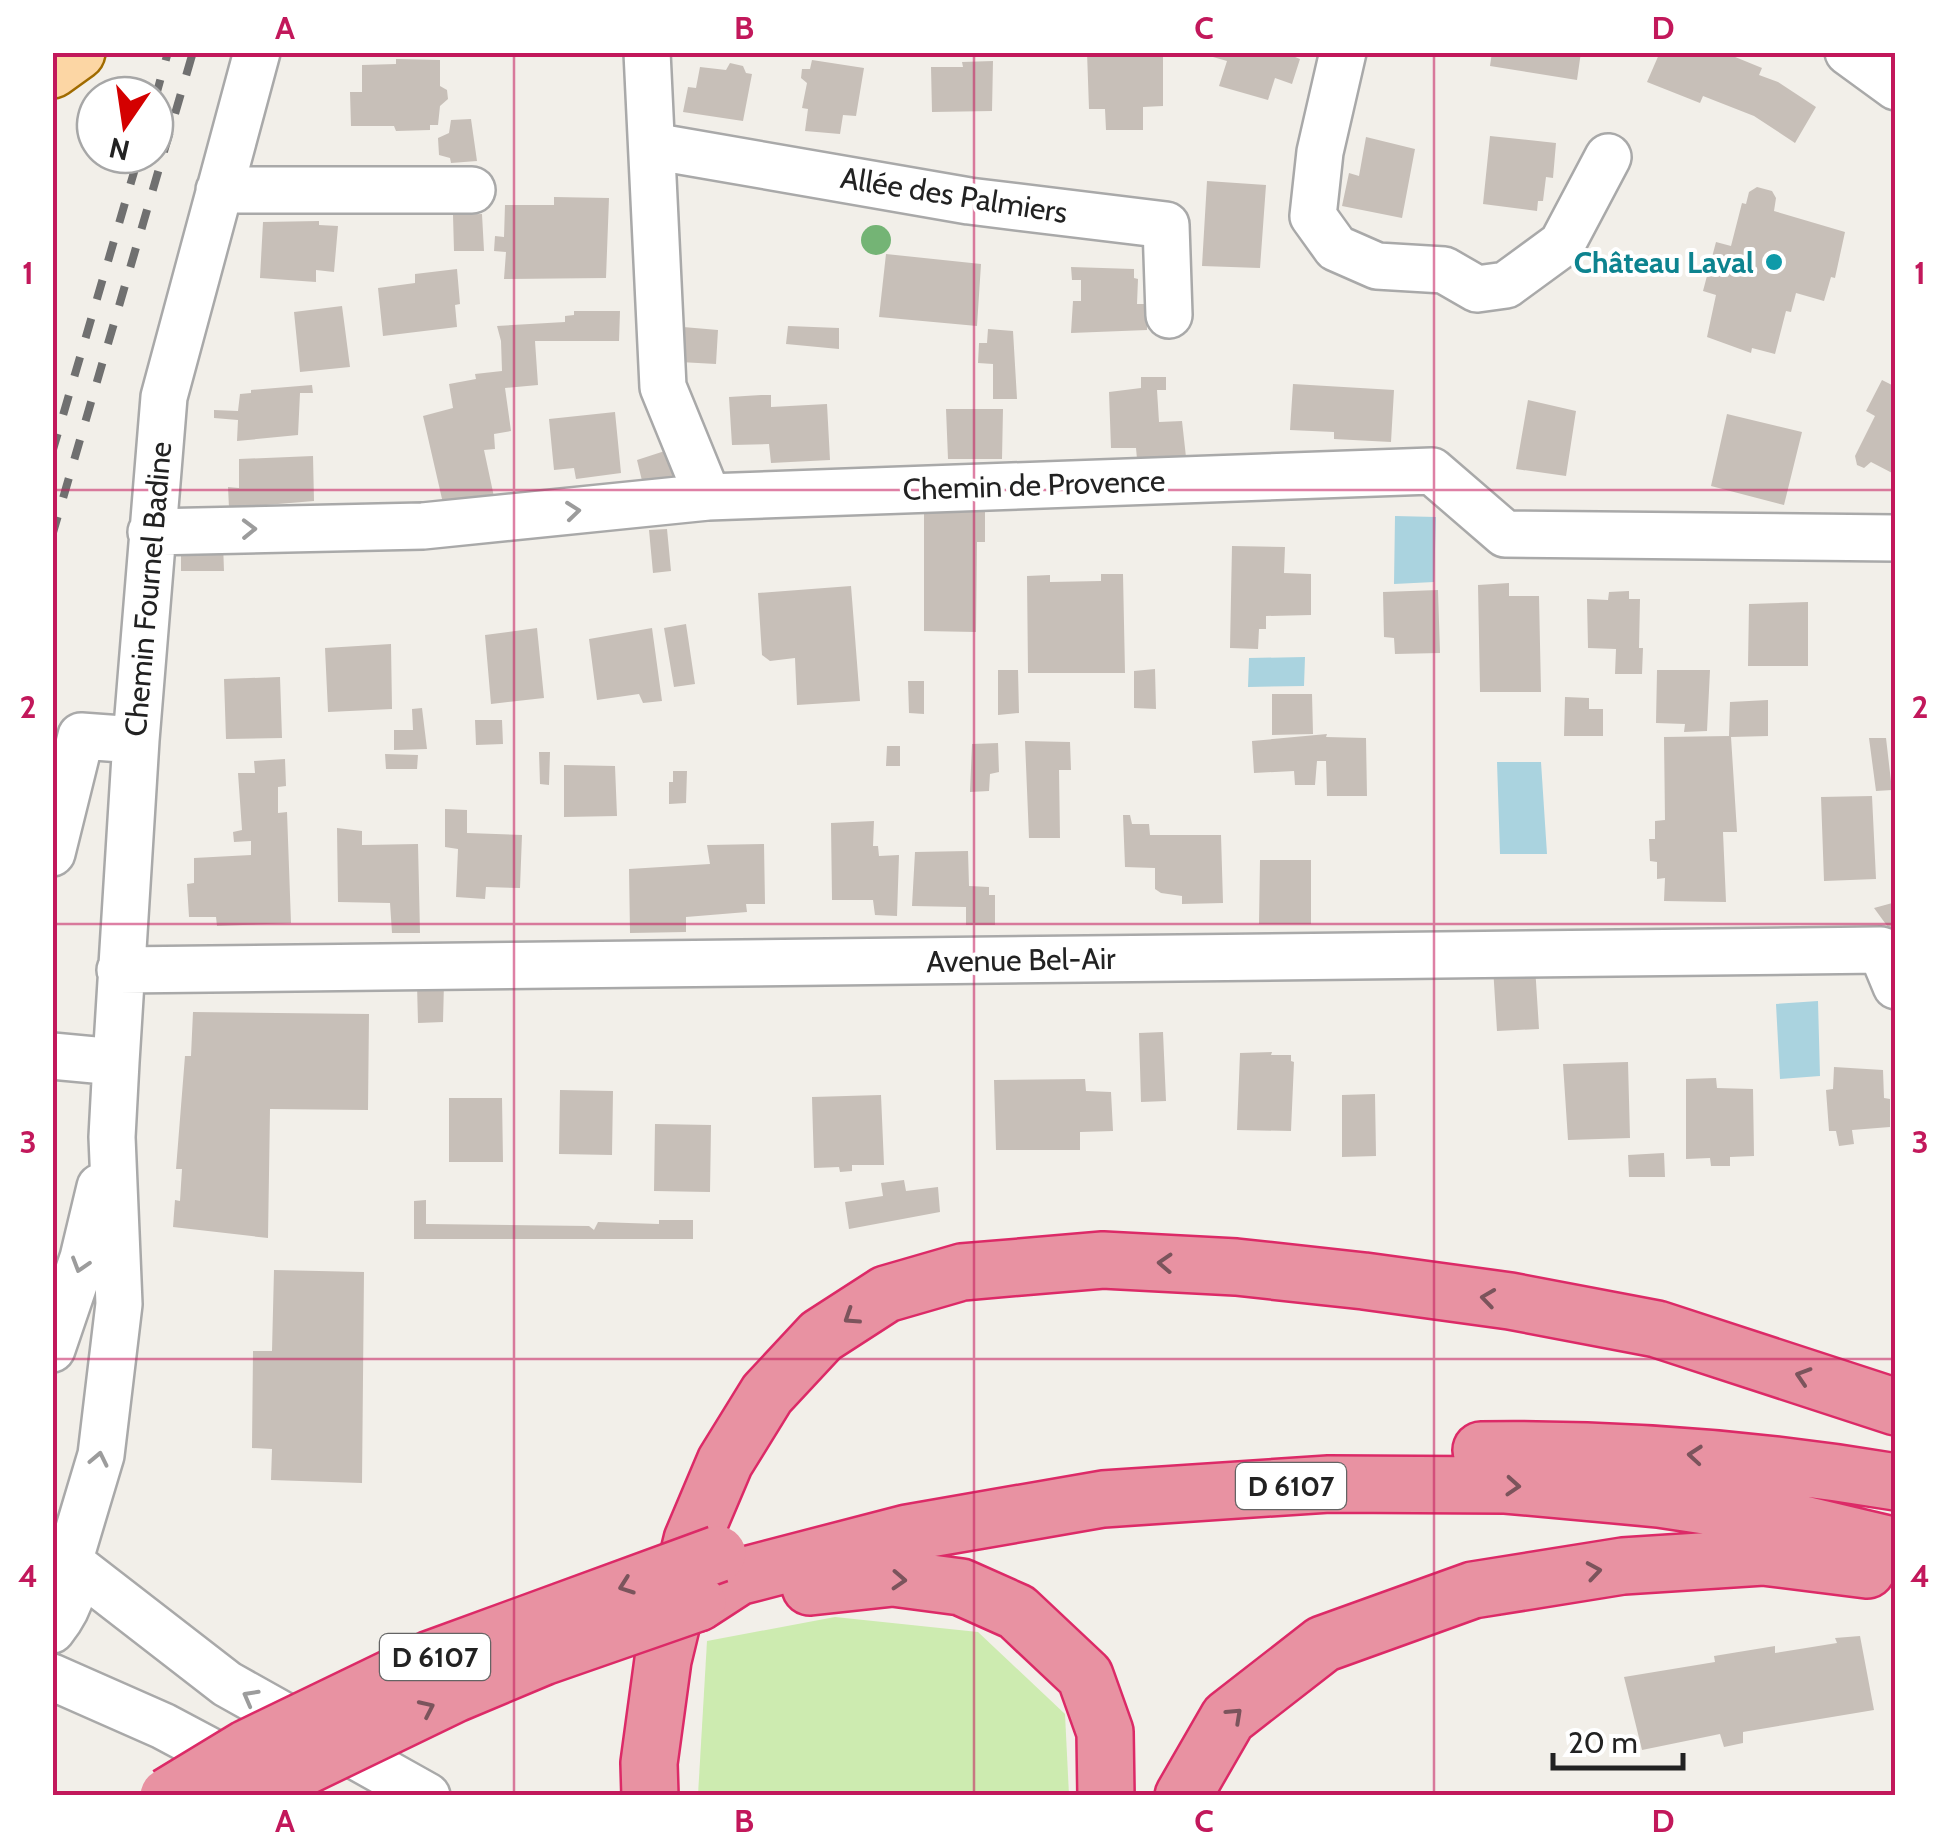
<svg xmlns="http://www.w3.org/2000/svg" width="1948" height="1848" font-family="Cabin,sans-serif">
<rect width="100%" height="100%" fill="#f2efe9"/>
<!-- grass -->
<path fill="#cdebb0" d="M835,1617L978,1632L1065,1714L1069,1795H698L707,1641Z"/>
<!-- water -->
<path fill="#aad3df" d="M1395,516L1436,517L1434,582L1394,584Z
M1305,657L1304,686L1248,687L1249,658Z
M1497,762H1541L1547,854H1500Z
M1818,1001L1820,1076L1780,1079L1776,1004Z"/>
<!-- building -->
<path fill="#c7bfb8" d="M1087,52H1163V106L1143,107V130H1106L1105,109H1089Z
M1214,52H1283L1300,59L1292,84L1275,78L1268,100L1219,86L1227,61L1213,57Z
M1492,52H1581L1577,80L1490,66Z
M1660,52H1723L1762,68L1759,75L1778,82L1816,107L1795,143L1754,116L1703,96L1700,103L1647,82Z
M396,59L440,60V86L447,90L448,99L440,106L438,125H430V130L396,131L394,126H351L350,92H362V65L396,64Z
M812,60L864,68L856,116L843,115L840,134L805,131L808,109L802,108L807,83L801,78L802,69H810Z
M993,61L992,111L932,112L931,67H963L962,62Z
M730,63L743,66L746,73L752,74L743,121L683,112L688,87L696,88L700,67L726,70Z
M471,119L477,161L451,163L450,158L439,155L438,138L449,133L451,120Z
M1490,136L1556,143L1553,178L1546,177L1543,201H1538L1537,211L1483,204Z
M1366,137L1415,149L1402,218L1342,206L1349,173L1359,176Z
M1207,181L1266,185L1260,268L1202,266Z
M1757,187L1772,191L1776,198L1774,211L1845,232L1835,278L1831,277L1824,301L1796,293L1791,312L1786,311L1775,354L1752,348L1751,353L1707,337L1716,295L1703,291L1716,242L1731,246L1742,203L1746,204L1749,192Z
M554,197L609,198L606,278L504,279L506,252L494,251L495,236L504,237L505,205H554Z
M482,214L484,251H454L453,215Z
M319,221V225L338,226L334,272L316,270V282L260,278L263,222Z
M886,254L981,264L977,326L879,317Z
M1071,267L1134,269V278L1138,279L1137,304H1147V330L1071,333L1073,301H1081V280H1072Z
M457,269L460,304L455,305L457,327L383,336L378,288L415,283V274Z
M342,306L350,367L300,372L294,312Z
M574,311H620L619,341H535L538,385L505,388L511,431L494,434L495,449L484,450L496,506L445,512L423,416L453,408L449,384L476,379L475,374L502,371L501,341L497,326L565,322V316L574,315Z
M788,326L839,328V349L786,344Z
M683,327L718,330L716,364L680,362Z
M988,329L1013,331L1017,399H993V364L978,363L979,343H987Z
M1141,377H1166V390H1157L1159,422L1182,421L1186,457L1137,459L1136,448H1111L1109,392L1141,388Z
M1882,380L1896,387V475L1871,462L1864,468L1857,465L1855,456L1875,416L1866,411Z
M1293,384L1394,390L1391,442L1334,439V432L1290,430Z
M312,385L313,393H300L298,435L237,441L238,420L214,418V410L238,411L240,394L251,393V390Z
M761,395H771V407L827,404L830,460L771,463L769,444L732,445L729,397Z
M1528,400L1576,411L1566,476L1516,469Z
M946,409H1003L1002,459H948Z
M615,412L621,473L576,479L574,468L554,470L549,419Z
M1727,414L1802,432L1784,505L1711,486Z
M674,448L679,473L675,479L644,489L637,460Z
M313,456L314,501L229,508L228,487L239,488V459Z
M985,511V542H977L976,632L924,631V513Z
M667,529L671,571L653,573L649,530Z
M223,543L224,571H181V544Z
M1232,546L1285,547L1284,573L1311,574V615L1266,616V629H1259L1258,649L1230,648Z
M1101,574H1123L1125,673H1028L1027,576L1050,575V582L1101,581Z
M1509,583V596H1539L1541,692H1480L1478,585Z
M851,586L860,701L797,705L795,658L770,661L762,655L758,593Z
M1438,590L1440,653L1395,654L1394,638L1384,637L1383,592Z
M1629,591V599H1640L1639,648H1643L1642,674H1615L1616,649L1588,648L1587,599L1608,600L1609,592Z
M1808,602V666H1748L1749,604Z
M686,624L695,684L674,687L664,628Z
M537,628L544,698L491,704L485,635Z
M652,628L662,701L643,703L639,694L597,700L589,639Z
M391,644L392,709L328,712L325,648Z
M1155,669L1156,709L1134,708V671Z
M998,670H1018L1019,713L998,715Z
M1657,670H1710L1707,731L1684,732L1685,724L1656,723Z
M280,677L282,738L226,739L224,679Z
M908,681H924V714L909,713Z
M1272,694H1312L1313,734L1272,735Z
M1565,697L1589,698V709H1603V736H1564Z
M1768,700V736L1731,737L1737,832H1723L1726,902L1664,901L1665,878L1657,879V862L1650,861L1649,839H1655V821L1665,820L1664,737L1729,736L1730,702Z
M422,708L427,749L394,750V730H413L412,709Z
M475,720H502L503,744L476,745Z
M1327,734L1326,737L1366,738L1367,796H1327L1326,761H1317L1315,785H1295L1294,771L1254,773L1252,741Z
M1869,738H1886L1892,790L1876,791Z
M1025,741L1070,742L1071,770H1059L1060,838H1029Z
M998,743L999,772L990,774L989,791L970,792L972,744Z
M887,746H900V766H886Z
M539,752H550L549,785L540,784Z
M385,754L418,755L417,769H386Z
M285,759L286,786L278,787V813L287,812L291,923L217,926L216,917H189L187,884L194,883V858L251,855V841L234,842L233,832L242,830L238,773H255L254,761Z
M564,765L615,766L617,816L564,817Z
M673,771H687L686,803L669,804V782H673Z
M1872,796L1876,879L1824,881L1821,797Z
M445,809L467,810V833L522,835L520,888L486,887L485,899L456,897L458,849L445,847Z
M1123,815H1130L1132,824H1149L1150,835H1221L1223,903L1182,904V896L1161,893L1155,889V868L1125,867Z
M874,821L873,846H878L879,856L899,855L897,916L875,915L873,900H832L831,823Z
M337,828L362,831V845L418,844L420,933H392L390,903L338,902Z
M764,844L765,904H746L747,912L686,917V932L630,933L629,869L710,864L707,845Z
M968,851L969,886L989,887V895H995V925H966V907L912,906L915,852Z
M1260,860H1311V924H1259Z
M1896,902V938L1874,908Z
M1535,966L1539,1029L1497,1031L1493,967Z
M444,983L443,1022L418,1023L417,984Z
M193,1012L369,1014L368,1110L270,1109L268,1238L173,1227L175,1200L180,1201L182,1169H176L185,1056H191Z
M1163,1032L1166,1101L1141,1102L1139,1033Z
M1272,1052L1271,1055H1291V1061L1294,1062L1291,1131L1237,1130L1240,1053Z
M1628,1062L1630,1138L1568,1140L1563,1064Z
M1834,1067L1883,1070L1884,1098L1890,1099V1127L1852,1130L1854,1144L1839,1146L1836,1131H1829L1826,1090L1833,1089Z
M1716,1078L1717,1088L1753,1089L1754,1156L1730,1157V1166H1711L1710,1158L1686,1159V1079Z
M1085,1079L1086,1091L1111,1092L1113,1131L1080,1132V1150H996L994,1080Z
M560,1090L613,1091L612,1155L559,1154Z
M1375,1094L1376,1156L1342,1157V1095Z
M881,1095L884,1165H852V1171L840,1172L839,1167L814,1168L812,1097Z
M449,1098H502L503,1162H449Z
M655,1124L711,1125L710,1192L654,1191Z
M1664,1153L1665,1177H1629L1628,1155Z
M904,1180L906,1191L938,1187L940,1212L849,1229L845,1202L883,1196L881,1183Z
M426,1200V1224L589,1226L594,1230L598,1222L659,1224V1220H693V1239H414V1201Z
M274,1270L364,1272L362,1483L271,1480L272,1449L252,1448L253,1351H272Z
M1860,1636L1874,1710L1743,1732V1743L1724,1747L1720,1734L1642,1750L1624,1677L1715,1662L1714,1656L1775,1646V1653L1837,1643L1835,1638Z"/>
<g fill="none" stroke-linecap="round" stroke-linejoin="round">
<!-- minor casing -->
<g stroke="#a9a9a9" stroke-width="50">
<path id="minor" d="M647,52L663,387L708,497
M1343,52L1320,152L1313,216L1336,248L1377,266L1444,270L1477,289L1506,285L1562,244L1608,157
M1848,52L1896,87
M652,146L969,201L1166,225L1169,315
M219,190H472
M151,532L423,526L708,497L1432,471L1505,534L1896,538
M52,853L81,736L136,740
M120,970L1881,950L1896,986
M52,1056L116,1062
M52,1349L83,1258L100,1187
M72,1552L101,1455L119,1304L112,1137L116,1062L136,740L164,397L257,52
M76,1567L227,1684L427,1796
M52,1630C72,1605 82,1575 69,1545
M52,1677L163,1726L253,1774"/>
</g>
<!-- major casing -->
<g stroke="#a06b00" stroke-width="60">
<path id="major" d="M52,70L77,52"/>
</g>
<!-- highway casing -->
<g stroke="#dc2a67" stroke-width="60">
<path id="highway" d="M1481,1450C1620,1448 1758,1459 1896,1482
M810,1587L893,1578L961,1587L1017,1612L1085,1676L1105,1732L1106,1796
M698,1603L738,1577L907,1533L1103,1499L1329,1484L1506,1485L1659,1499L1765,1515L1896,1546
M650,1796L649,1763L663,1660L692,1540L725,1462L767,1394L821,1336L886,1294L962,1272L1103,1260L1236,1267L1364,1281L1510,1301L1657,1329L1896,1407
M1183,1796L1228,1718L1323,1644L1473,1590L1623,1566L1763,1557L1867,1570"/>
</g>
<!-- minor -->
<use href="#minor" stroke="#fff" stroke-width="45"/>
<!-- major -->
<use href="#major" stroke="#fcd6a4" stroke-width="55"/>
<!-- highway -->
<use href="#highway" stroke="#e892a2" stroke-width="55"/>
<!-- rail -->
<path stroke="#707070" stroke-width="8" stroke-dasharray="20 20" stroke-linecap="butt" d="M155,99L168,52
M52,453L139,155
M52,536L193,52"/>
<!-- highway-bridge casing -->
<g stroke="#dc2a67" stroke-width="60" stroke-linecap="butt">
<path id="highway-bridge" d="M168,1796L247,1748L431,1659L718,1554
M244,1796L455,1694L543,1657L698,1603"/>
</g>
<!-- highway-bridge -->
<use href="#highway-bridge" stroke="#e892a2" stroke-width="55"/>
</g>
<!-- trees -->
<circle fill="#74b475" cx="876" cy="240" r="15"/>
<!-- one-way arrows -->
<defs><path id="oneway-chevron" d="M-2-3.5L2.5 0L-2 3.5" fill="none" stroke-width="1.6" stroke-linecap="round" stroke-linejoin="round" transform="scale(2.5)"/></defs>
<g stroke="#9c9c9c">
<use href="#oneway-chevron" transform="translate(573 511) rotate(-6)"/>
<use href="#oneway-chevron" transform="translate(249 529) rotate(-1)"/>
<use href="#oneway-chevron" transform="translate(80 1265) rotate(107)"/>
<use href="#oneway-chevron" transform="translate(99 1459) rotate(-78)"/>
<use href="#oneway-chevron" transform="translate(250 1697) rotate(-151)"/>
</g>
<g stroke="#7b545c">
<use href="#oneway-chevron" transform="translate(1165 1263) rotate(-177)"/>
<use href="#oneway-chevron" transform="translate(1488 1298) rotate(-172)"/>
<use href="#oneway-chevron" transform="translate(851 1317) rotate(147)"/>
<use href="#oneway-chevron" transform="translate(1803 1376) rotate(-162)"/>
<use href="#oneway-chevron" transform="translate(1695 1455) rotate(-175)"/>
<use href="#oneway-chevron" transform="translate(1513 1486) rotate(4)"/>
<use href="#oneway-chevron" transform="translate(1594 1571) rotate(-9)"/>
<use href="#oneway-chevron" transform="translate(899 1580) rotate(3)"/>
<use href="#oneway-chevron" transform="translate(626 1586) rotate(160)"/>
<use href="#oneway-chevron" transform="translate(427 1708) rotate(-25)"/>
<use href="#oneway-chevron" transform="translate(1235 1715) rotate(-43)"/>
</g>
<!-- grid -->
<path fill="none" stroke="#c2185b" stroke-width="2.5" stroke-opacity="0.55" d="M514,52V1796M974,52V1796M1434,52V1796M52,490H1896M52,924H1896M52,1359H1896"/>
<!-- markers -->
<circle fill="#0f9aa8" stroke="#fff" stroke-width="4" cx="1774" cy="262" r="10"/>
<g text-anchor="middle" dominant-baseline="central" stroke-width="8" stroke-linejoin="round" paint-order="stroke">
<!-- shield labels -->
<g fill="#fff" stroke="#646464" stroke-width="2.5">
<rect x="1236" y="1463" width="110" height="46" rx="8"/>
<rect x="380" y="1634" width="110" height="46" rx="8"/>
</g>
<g font-size="28" font-weight="bold" fill="#222">
<text x="1291" y="1486">D 6107</text>
<text x="435" y="1657">D 6107</text>
</g>
<!-- street labels -->
<g font-size="30" fill="#222" stroke="#fff">
<text transform="translate(954 195) rotate(9)">Allée des Palmiers</text>
<text transform="translate(1034 485) rotate(-2)">Chemin de Provence</text>
<text transform="translate(148 589) rotate(-85)">Chemin Fournel Badine</text>
<text transform="translate(1021 960) rotate(-1)">Avenue Bel-Air</text>
</g>
<!-- culture labels -->
<g font-size="30" font-weight="bold" fill="#0d838f" stroke="#fff" text-anchor="end">
<text x="1754" y="262">Château Laval</text>
</g>
</g>
<!-- border -->
<rect width="1948" height="1848" fill="none" stroke="#ffffff" stroke-width="110"/>
<!-- north arrow -->
<g transform="translate(125 125) rotate(193)"><circle r="48" fill="#ffffff" stroke="#a7a7a7" stroke-width="2.5"/>
<path d="M0-8L18 38L0 25L-18 38Z" fill="#d40000"/>
<text y="-15" font-size="28" font-weight="bold" text-anchor="middle" fill="#222222">N</text>
</g>
<!-- scale -->
<path d="M1553 1753v15h130v-15" fill="none" stroke="#222222" stroke-width="5"/>
<text x="1568" y="1753" font-size="30" fill="#222222" stroke="#ffffff" stroke-width="8" paint-order="stroke">20 m</text>
<rect x="55" y="55" width="1838" height="1738" fill="none" stroke="#c2185b" stroke-width="4"/>
<g font-size="32" text-anchor="middle" font-weight="bold" fill="#c2185b">
<text x="285" y="39">A</text>
<text x="744" y="39">B</text>
<text x="1204" y="39">C</text>
<text x="1663" y="39">D</text>
<text x="28" y="284">1</text>
<text x="1920" y="284">1</text>
<text x="28" y="718">2</text>
<text x="1920" y="718">2</text>
<text x="28" y="1153">3</text>
<text x="1920" y="1153">3</text>
<text x="28" y="1587">4</text>
<text x="1920" y="1587">4</text>
<text x="285" y="1832">A</text>
<text x="744" y="1832">B</text>
<text x="1204" y="1832">C</text>
<text x="1663" y="1832">D</text>
</g>
</svg>
